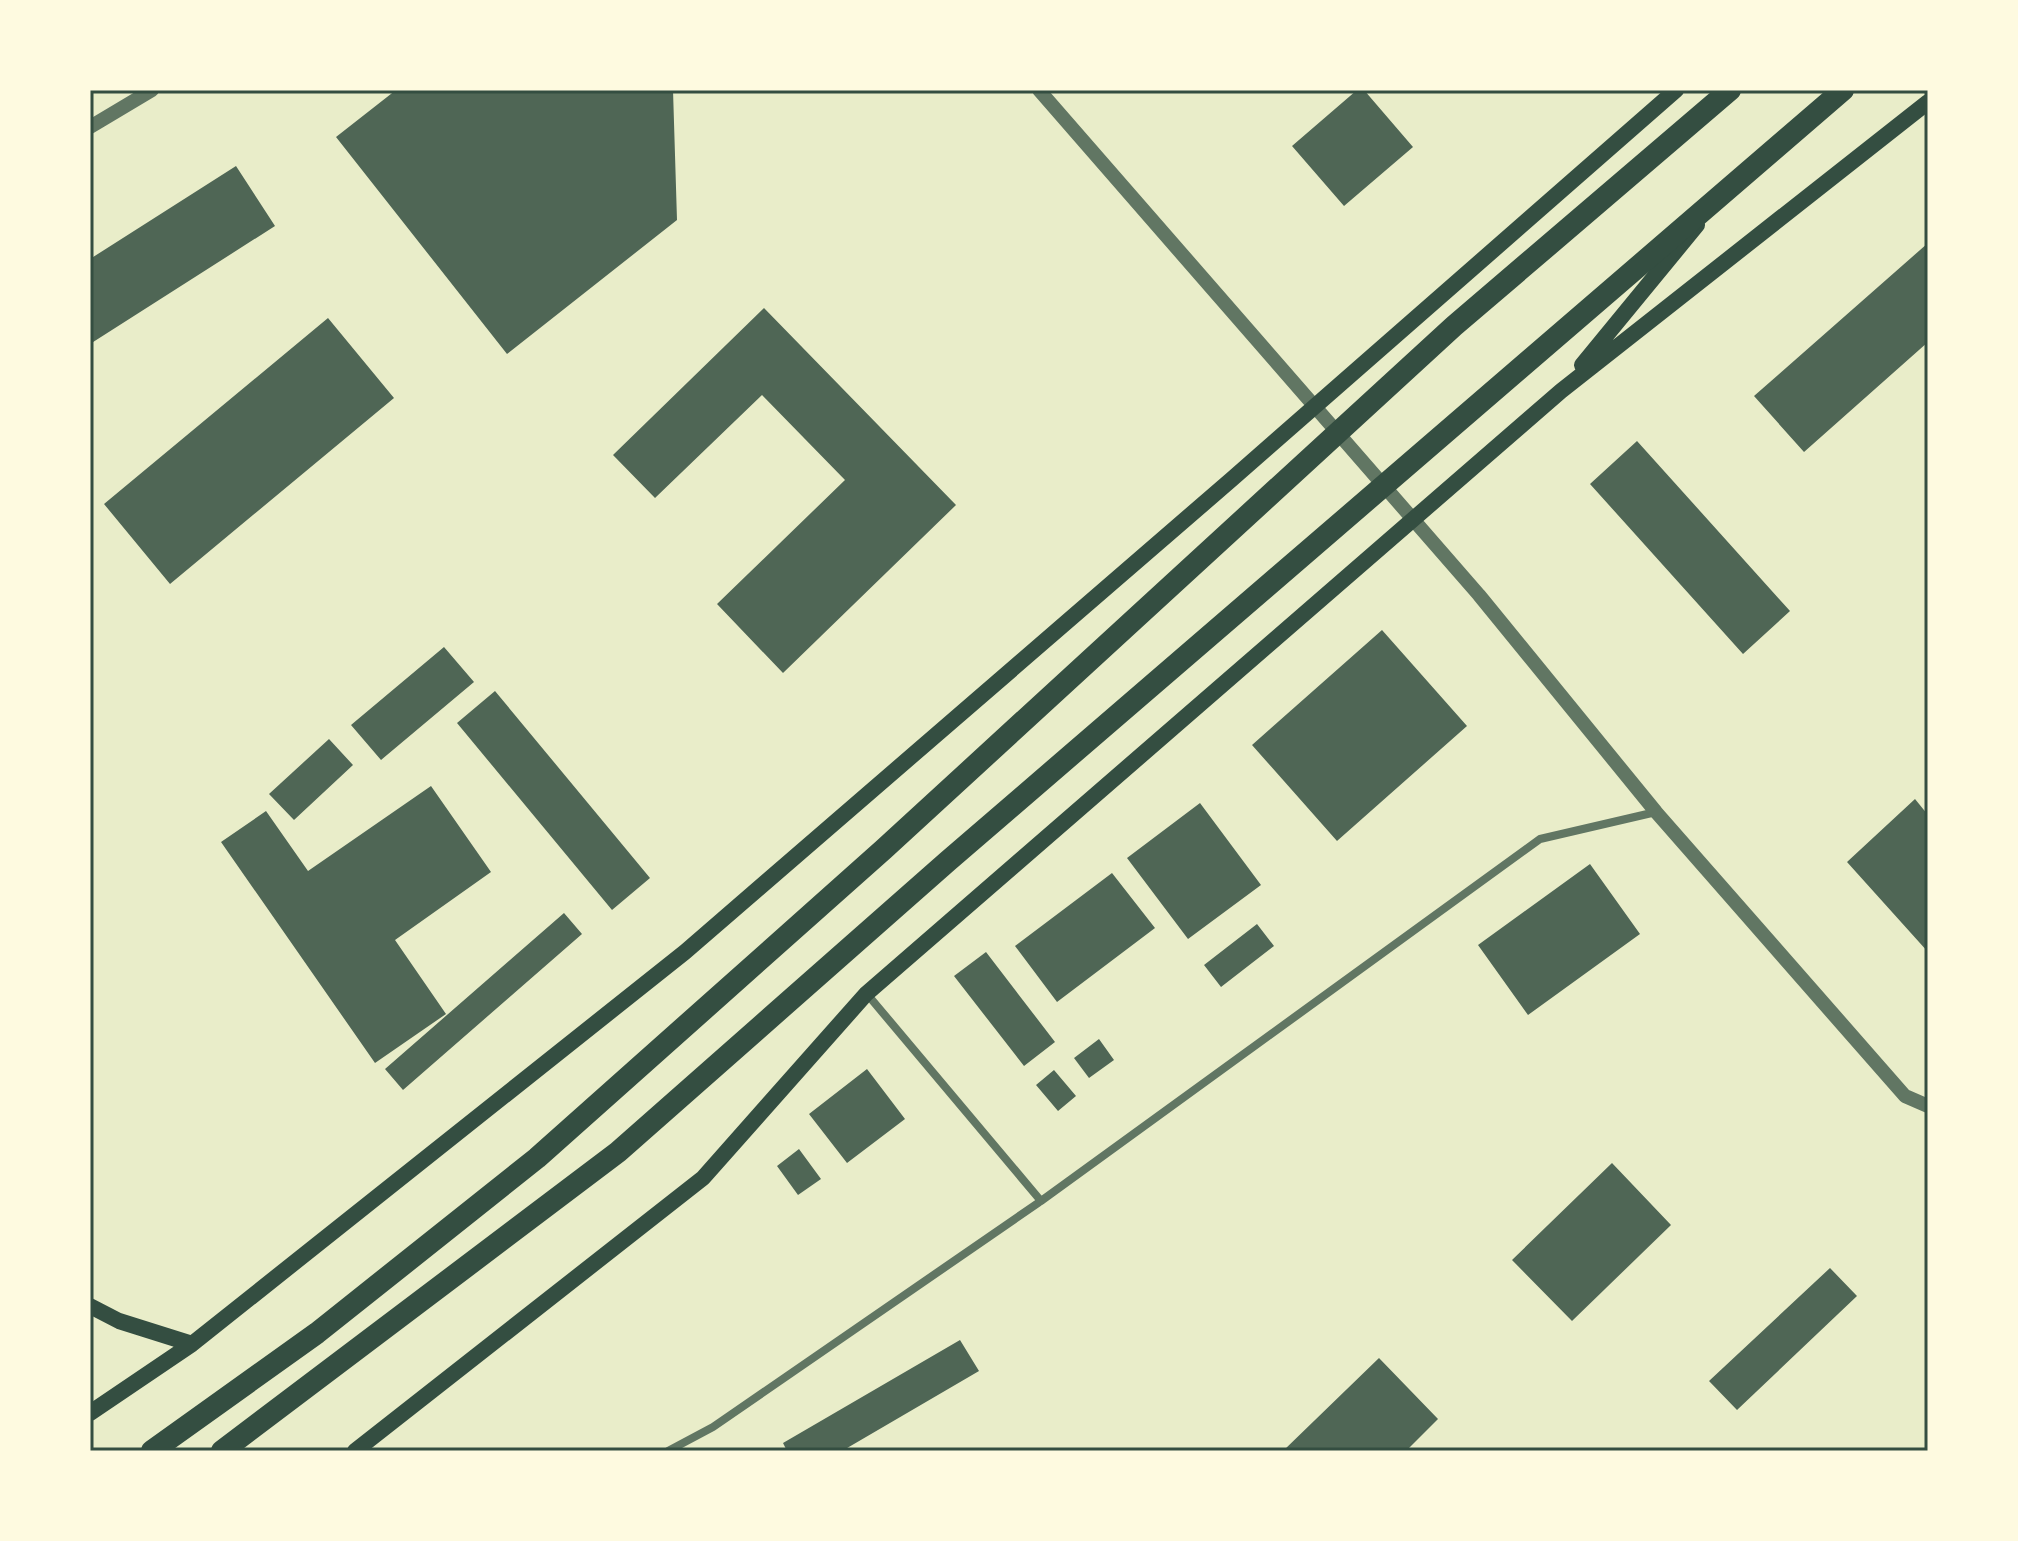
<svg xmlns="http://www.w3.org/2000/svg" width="2018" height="1541" font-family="Manrope,sans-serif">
<rect width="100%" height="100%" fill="#e9edc9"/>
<!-- building -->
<path fill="#4f6655" d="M396,90H673L677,220L507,354L336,137Z
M1357,90H1364L1413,147L1344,206L1292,146Z
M236,166L275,226L90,344V259Z
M1928,243V342L1804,452L1754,396Z
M764,308L956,505L783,673L717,604L845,480L762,395L655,498L613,455Z
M328,318L394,398L170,584L104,504Z
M1637,441L1790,611L1743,654L1590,484Z
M1382,630L1467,726L1337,841L1252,745Z
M444,647L474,682L381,760L351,725Z
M495,691L650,878L612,910L457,723Z
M329,739L353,765L294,820L269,794Z
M431,786L491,872L395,940L446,1014L375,1063L221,842L266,811L308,871Z
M1915,799L1928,815V952L1847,862Z
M1200,803L1261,885L1188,939L1127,858Z
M1590,864L1640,934L1528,1015L1478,945Z
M1112,873L1155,928L1057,1002L1015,946Z
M564,913L582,934L403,1090L385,1069Z
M1257,924L1274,946L1221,987L1204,965Z
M986,952L1055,1042L1024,1066L954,976Z
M1099,1039L1114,1060L1089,1078L1074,1058Z
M867,1069L905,1119L847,1163L809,1114Z
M1054,1070L1076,1096L1058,1111L1036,1085Z
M799,1149L821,1179L798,1195L777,1166Z
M1612,1163L1671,1225L1572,1321L1512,1260Z
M1830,1268L1857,1296L1737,1410L1709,1381Z
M960,1340L979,1371L842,1451H787L783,1443Z
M1379,1358L1438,1419L1406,1451H1283Z"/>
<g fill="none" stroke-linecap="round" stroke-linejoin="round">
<!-- minor -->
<path stroke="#617663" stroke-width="8" d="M867,994L1041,1201
M668,1451L713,1427L1041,1201L1540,839L1656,812"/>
<!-- tertiary -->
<path stroke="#617663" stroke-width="14" d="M1039,90L1479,595L1656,812L1905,1096L1928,1106
M90,127L152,90"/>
<!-- secondary -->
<path stroke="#344e41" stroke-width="16" d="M1582,365L1697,225
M90,1306L119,1321L192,1344
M90,1413L192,1344L685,952L1232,479L1676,90
M355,1451L703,1178L866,994L1561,391L1928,102"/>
<!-- trunk -->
<path stroke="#344e41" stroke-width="22" d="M152,1451L317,1333L537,1158L884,849L1454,326L1730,90
M222,1451L618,1152L948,861L1843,90"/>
</g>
<!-- border -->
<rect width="2018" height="1541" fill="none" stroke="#fefae0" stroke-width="184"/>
<rect x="92" y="92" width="1834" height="1357" fill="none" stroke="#344e41" stroke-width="3"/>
</svg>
